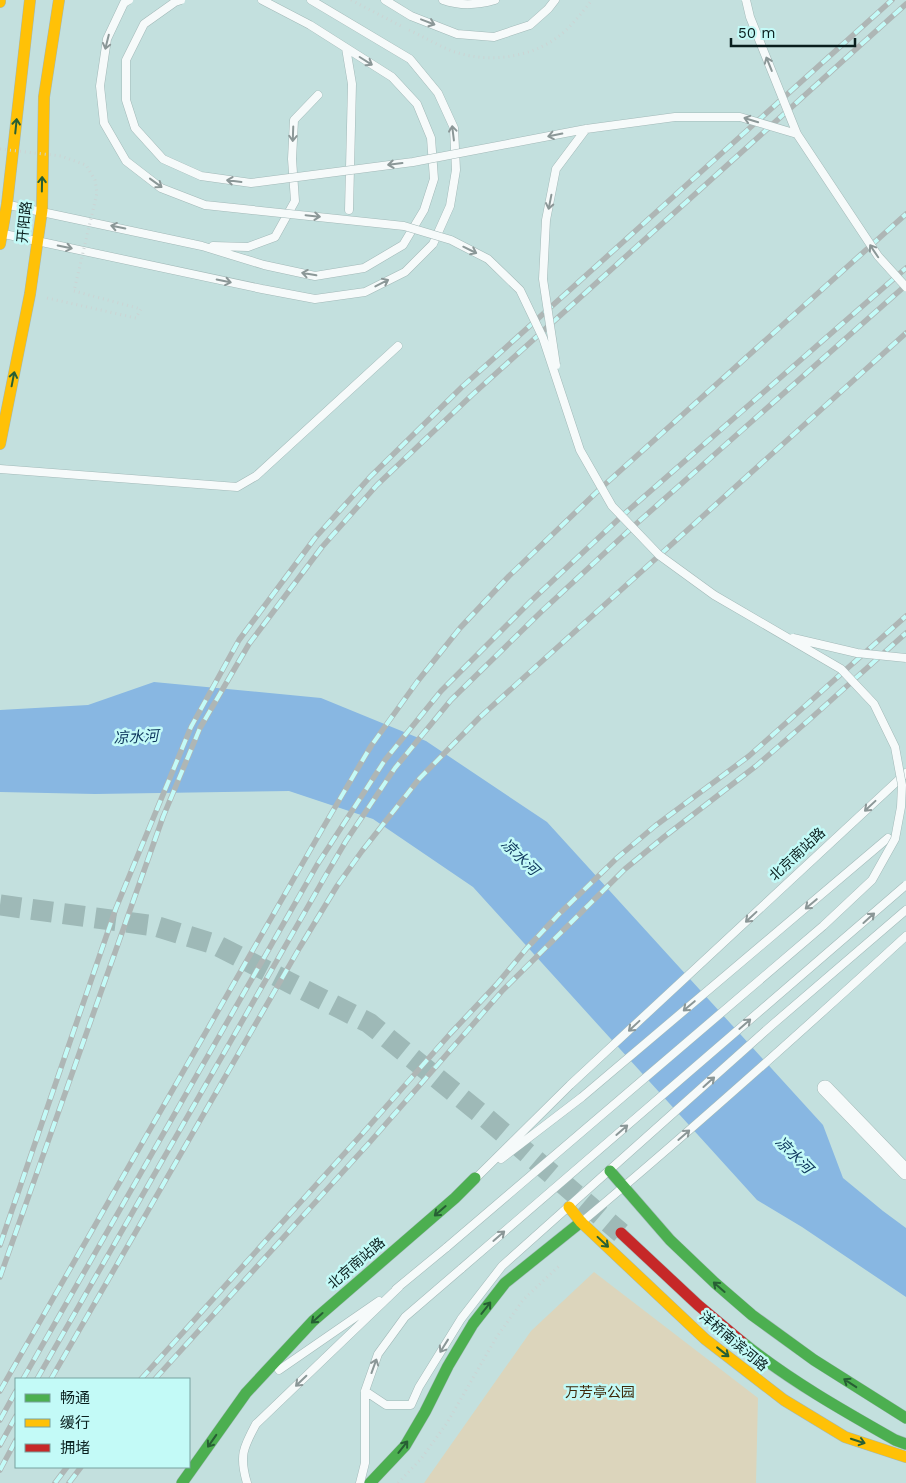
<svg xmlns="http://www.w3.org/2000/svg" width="906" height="1483" font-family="'Work Sans','Noto Sans SC',sans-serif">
<rect width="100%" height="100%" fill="#c3e0de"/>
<!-- green -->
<path fill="#dcd5bc" d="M594,1272L758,1398L756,1483H424L531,1331Z"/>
<!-- water -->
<path fill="#88b7e2" d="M154,682L321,698L426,741L547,822L823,1125L843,1178L883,1211L906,1228V1297L802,1227L757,1200L473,887L373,819L289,791L95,794L0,792V710L88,705Z"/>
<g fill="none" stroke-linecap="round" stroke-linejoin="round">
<!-- secondary-tunnel -->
<path stroke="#9eb9b7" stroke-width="21" stroke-dasharray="21 11" stroke-linecap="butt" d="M0,905L155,926L214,944L369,1023L486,1118L621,1233"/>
<!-- lane casing -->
<g stroke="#a2b9b8" stroke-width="9">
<path id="lane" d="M385,0L411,16L457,34L494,37L530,25L548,9L555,0
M443,0C460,6 478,5 495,0
M346,48L352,84L349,210
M9,205L202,246L264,265L315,276L364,268L403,245L424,210L434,179L431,138L417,104L392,77L310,25L262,0
M4,234L262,289L315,299L365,292L405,272L433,244L450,206L456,170L454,128L438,93L410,59L311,0
M213,246L248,247L275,237L295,201L292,159L294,120L318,95
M0,469L237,487L256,476L398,346
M501,1159L582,1097L888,838
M477,1177L570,1085L906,773
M583,1221C693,1129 800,1033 906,936
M396,1289L447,1247
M279,1370L379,1301
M365,1391L386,1405H411L419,1387L461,1319L502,1266L772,1025L906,910
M247,1483C239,1456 243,1448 256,1424L399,1287
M360,1483L365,1463V1391L378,1354L405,1317L462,1268"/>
</g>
<!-- street casing -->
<g stroke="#a2b9b8" stroke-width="16">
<path id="street" d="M825,1088L906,1172"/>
</g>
<!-- fast casing -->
<g stroke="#a2b9b8" stroke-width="12">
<path id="fast" d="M610,1171L670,1240L715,1283L752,1315L814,1360L906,1418
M742,1342C789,1380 842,1410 895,1440L906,1444
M182,1483L246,1393L313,1321L455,1198L475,1178
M370,1483L405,1446L425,1412L448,1366L473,1324L505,1283L581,1222"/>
</g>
<!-- slow casing -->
<g stroke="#a2b9b8" stroke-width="12">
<path id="slow" d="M0,0V2
M0,244L7,204L30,0
M0,444L30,294L42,210L44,97L59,0
M569,1207L581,1222L705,1339L784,1400L845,1437L906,1457"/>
</g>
<!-- jam casing -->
<g stroke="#a2b9b8" stroke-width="12">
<path id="jam" d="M621,1233L698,1305L742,1342"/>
</g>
<!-- path -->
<path stroke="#cbd4d4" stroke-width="3" stroke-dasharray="1 4" stroke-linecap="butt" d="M351,0L401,26
M409,30C422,36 434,43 447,49C480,63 522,60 552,41C568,31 580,15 592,0
M47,298L136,318L141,309L74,291
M398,1483L421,1459L447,1423L496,1338L523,1300L559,1266"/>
<!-- lane -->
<use href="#lane" stroke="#f6fafa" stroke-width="8"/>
<!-- street -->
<use href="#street" stroke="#f6fafa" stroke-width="15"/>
<!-- fast -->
<use href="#fast" stroke="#4caf50" stroke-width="11"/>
<!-- slow -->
<use href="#slow" stroke="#ffc107" stroke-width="11"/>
<!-- jam -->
<use href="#jam" stroke="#c62828" stroke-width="11"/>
<!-- rail casing -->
<g stroke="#aeb6b5" stroke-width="5.5">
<path id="rail" d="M0,1245L116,908L191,727L239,640L315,538L370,477L463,386L892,0
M0,1277L163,817L200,728L249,644L322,547L377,485L472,395L906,4
M23,1379L317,865L385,760L441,691L531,601L623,515L906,268
M37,1379L326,875L346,841L395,768L451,700L542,611L636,524L906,285
M51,1379L300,947L337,886L362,851L419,779L479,718L906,333
M141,1379L362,1134L450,1034L497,984L527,948L559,914L617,858L655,826L749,756L906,616
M155,1379L370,1142L503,990L625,869L664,837L756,766L809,720L906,633
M0,1391L324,826L371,746L417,682L460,628L509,576L601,488L906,214
M0,1420L16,1391
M0,1445L16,1416
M0,1470L16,1440
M55,1483L67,1467
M69,1483L81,1467"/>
</g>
<!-- rail -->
<use href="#rail" stroke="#c3faf7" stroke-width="4" stroke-dasharray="11" stroke-linecap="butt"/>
<!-- lane-bridge casing -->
<g stroke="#a2b9b8" stroke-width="9" stroke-linecap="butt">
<path id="lane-bridge" d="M129,0L124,3L107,39L100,86L104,123L126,161L161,188L205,205L404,226L451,240L488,259L520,290L543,338L580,450L612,506L659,555L714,595L841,669L874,704L895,747L902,785L901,807L895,839L872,880L823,926L447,1247
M181,0L175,2L144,24L126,60V100L135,128L163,159L201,176L251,183L413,162L586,129L675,117H740L797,134
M746,0L750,17L797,134L878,256L906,287
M556,365L543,279L546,220L556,169L586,129
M793,638L857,653L906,658
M462,1268L906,885"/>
</g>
<!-- path-bridge -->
<path stroke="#cbd4d4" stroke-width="3" stroke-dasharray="1 4" stroke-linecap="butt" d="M0,149L61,156L86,165L95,180L97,193L74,291"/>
<!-- lane-bridge -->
<use href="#lane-bridge" stroke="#f6fafa" stroke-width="8"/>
</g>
<!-- one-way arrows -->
<defs><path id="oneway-shaft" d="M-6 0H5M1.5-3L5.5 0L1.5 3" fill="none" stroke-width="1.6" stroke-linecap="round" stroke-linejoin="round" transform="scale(1.25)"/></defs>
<g stroke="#8b9797">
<use href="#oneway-shaft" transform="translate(428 22) rotate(21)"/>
<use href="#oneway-shaft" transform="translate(107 42) rotate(104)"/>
<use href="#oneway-shaft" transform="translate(366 61) rotate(32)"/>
<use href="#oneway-shaft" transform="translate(769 64) rotate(-112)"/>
<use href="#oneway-shaft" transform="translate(751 120) rotate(-163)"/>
<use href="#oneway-shaft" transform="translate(453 133) rotate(-97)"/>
<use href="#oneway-shaft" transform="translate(293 134) rotate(92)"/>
<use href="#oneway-shaft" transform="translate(555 135) rotate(169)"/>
<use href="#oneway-shaft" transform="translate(395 164) rotate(173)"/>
<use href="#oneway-shaft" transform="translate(234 181) rotate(-173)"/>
<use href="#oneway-shaft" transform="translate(156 183) rotate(36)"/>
<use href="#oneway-shaft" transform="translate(550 202) rotate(101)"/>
<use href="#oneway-shaft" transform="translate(313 216) rotate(6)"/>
<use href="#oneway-shaft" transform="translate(118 227) rotate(-168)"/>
<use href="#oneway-shaft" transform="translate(65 247) rotate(12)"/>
<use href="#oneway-shaft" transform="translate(470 250) rotate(26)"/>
<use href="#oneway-shaft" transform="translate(874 251) rotate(-124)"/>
<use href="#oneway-shaft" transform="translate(309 274) rotate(-170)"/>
<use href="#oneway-shaft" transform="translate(224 281) rotate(12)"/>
<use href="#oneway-shaft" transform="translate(382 283) rotate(-27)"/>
<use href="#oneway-shaft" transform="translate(870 806) rotate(137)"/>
<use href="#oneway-shaft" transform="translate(811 904) rotate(140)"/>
<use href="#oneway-shaft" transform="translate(751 917) rotate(137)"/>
<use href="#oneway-shaft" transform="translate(869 918) rotate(-42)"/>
<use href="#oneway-shaft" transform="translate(689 1006) rotate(140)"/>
<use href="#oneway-shaft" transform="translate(745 1024) rotate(-41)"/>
<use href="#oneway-shaft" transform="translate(634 1026) rotate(137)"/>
<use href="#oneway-shaft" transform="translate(709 1082) rotate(-42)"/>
<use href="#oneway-shaft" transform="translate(622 1130) rotate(-41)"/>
<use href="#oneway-shaft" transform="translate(684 1135) rotate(-41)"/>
<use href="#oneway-shaft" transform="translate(499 1236) rotate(-41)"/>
<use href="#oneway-shaft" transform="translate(444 1346) rotate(122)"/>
<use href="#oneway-shaft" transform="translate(374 1366) rotate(-70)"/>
<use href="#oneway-shaft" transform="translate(301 1381) rotate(136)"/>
</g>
<g stroke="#275f34">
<use href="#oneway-shaft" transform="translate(16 126) rotate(-84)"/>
<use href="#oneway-shaft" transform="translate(42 184) rotate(-89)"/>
<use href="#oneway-shaft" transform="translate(13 379) rotate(-79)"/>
<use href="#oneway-shaft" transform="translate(440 1211) rotate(139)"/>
<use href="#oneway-shaft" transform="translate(603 1242) rotate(43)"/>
<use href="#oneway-shaft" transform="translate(719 1287) rotate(-139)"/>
<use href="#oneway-shaft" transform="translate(486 1308) rotate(-52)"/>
<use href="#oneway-shaft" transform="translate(317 1318) rotate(138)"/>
<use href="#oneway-shaft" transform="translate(723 1352) rotate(38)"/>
<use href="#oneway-shaft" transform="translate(850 1383) rotate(-147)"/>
<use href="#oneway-shaft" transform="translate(212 1441) rotate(125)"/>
<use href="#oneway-shaft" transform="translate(858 1441) rotate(18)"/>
<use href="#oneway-shaft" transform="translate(403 1447) rotate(-52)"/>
</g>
<g text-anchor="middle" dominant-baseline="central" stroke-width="5" stroke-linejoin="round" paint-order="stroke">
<!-- street labels -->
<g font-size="14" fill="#091e1d" stroke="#c3faf7">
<text transform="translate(24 222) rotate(-84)">开阳路</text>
<text transform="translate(797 854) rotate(-43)">北京南站路</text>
<text transform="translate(356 1263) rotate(-41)">北京南站路</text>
<text transform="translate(734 1341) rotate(40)">洋桥南滨河路</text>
</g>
<!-- park labels -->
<g font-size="14" fill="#3f290a" stroke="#c3faf7">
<text x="600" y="1392">万芳亭公园</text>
</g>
<!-- water labels -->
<g font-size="15" font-style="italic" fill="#0c355c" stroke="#c3faf7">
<text transform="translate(136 737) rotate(-3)">凉水河</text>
<text transform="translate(520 857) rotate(44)">凉水河</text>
<text transform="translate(794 1155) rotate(45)">凉水河</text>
</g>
</g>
<!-- legend -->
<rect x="15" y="1378" width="175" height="90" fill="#c3faf7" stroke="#79a2a0"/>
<rect x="25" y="1394" width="25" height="8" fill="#4caf50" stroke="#79a2a0"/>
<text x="60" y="1403" font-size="15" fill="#091e1d">畅通</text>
<rect x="25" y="1419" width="25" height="8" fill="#ffc107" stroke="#79a2a0"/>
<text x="60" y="1428" font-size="15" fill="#091e1d">缓行</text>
<rect x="25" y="1444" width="25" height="8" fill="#c62828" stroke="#79a2a0"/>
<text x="60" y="1453" font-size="15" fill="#091e1d">拥堵</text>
<!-- scale -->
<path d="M731 38v8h124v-8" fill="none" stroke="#091e1d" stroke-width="2.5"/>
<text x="738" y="38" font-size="15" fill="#091e1d" stroke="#c3faf7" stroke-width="4" paint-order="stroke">50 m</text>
</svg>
